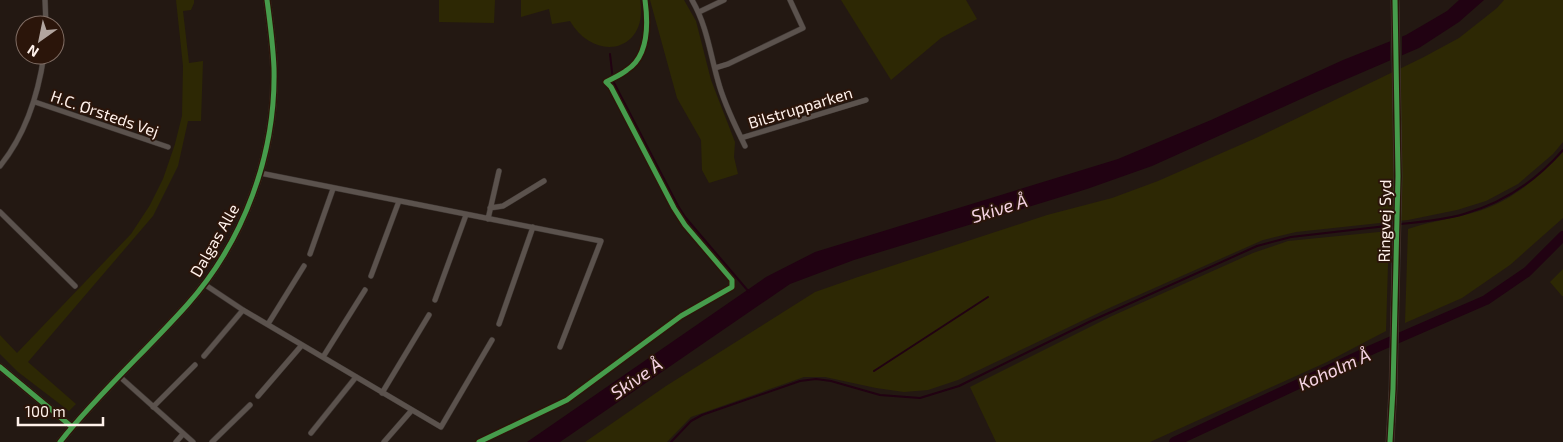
<svg xmlns="http://www.w3.org/2000/svg" width="1563" height="442" font-family="'Exo 2',sans-serif">
<rect width="100%" height="100%" fill="#231812"/>
<!-- green -->
<path fill="#2d2804" d="M176,0H194V3L191,10L183,11L189,63L203,61L201,121H188L178,166L153,216L28,362L76,404L69,411L18,372L0,354V335L17,353L131,234L150,205L163,179L175,144L182,116L183,66Z
M439,0H495L494,23L439,22Z
M521,0H640C649,51 595,64 570,21L552,24L549,9L521,17Z
M650,0H684L696,21L711,80L735,142L734,157L738,174L709,183L702,170L701,140L677,98Z
M841,0H966L977,19L941,38L891,80Z
M1504,0H1563V142L1553,154L1518,184L1486,201L1457,210L1408,220L1296,232L1263,240L1107,309L958,380L928,390L904,392L876,388L825,377H804L691,417L667,442H585L666,386L815,292L858,277L1047,215L1112,198L1158,181L1256,138L1422,58L1459,38L1497,8Z
M1563,152V218L1510,265L1462,298L1405,323L1408,229C1431,221 1456,218 1479,211C1512,201 1540,176 1563,152Z
M1389,231L1386,331L1327,362L1150,442H996L970,387L1112,316L1253,253L1288,241Z
M1563,269V296H1562L1550,282Z"/>
<!-- water -->
<path fill="#210212" d="M1459,0H1484L1459,22L1419,48L1312,94L1152,166L1087,189L854,260L790,284L560,442H527L766,277L815,252L1118,159L1211,120L1343,60L1406,35L1447,11Z"/>
<!-- pier -->
<path fill="#231812" d="M1402,34V58L1390,63V39Z"/>
<g fill="none" stroke-linecap="round" stroke-linejoin="round">
<!-- stream -->
<path stroke="#210212" stroke-width="2" d="M610,54L613,81L678,206L685,217L749,292
M1400,224C1421,222 1444,220 1464,214C1503,203 1537,180 1563,150
M874,371L988,297
M671,442L691,421L702,415L800,381L816,379L831,381L880,395L920,398L959,386L1091,321L1257,246L1291,237L1395,225"/>
<!-- river -->
<path stroke="#210212" stroke-width="10" d="M1174,442L1371,350L1486,300L1527,272L1563,236"/>
<!-- street casing -->
<g stroke="#3b332f" stroke-width="6">
<path id="street" d="M45,0L46,25
M692,0C707,26 710,53 718,81C724,104 735,125 745,146
M699,12L724,0
M715,68L728,64L803,28L790,0
M35,102L168,147
M741,138L866,100
M0,166C26,134 38,96 44,55
M260,173L601,241L560,347
M490,208L503,206L544,181
M0,212L75,286
M488,219L499,171
M310,254L333,189
M371,276L399,201
M204,284L243,310L441,427L492,340
M435,300L466,215
M268,324L304,266
M499,324L533,227
M204,356L243,310
M323,357L365,290
M119,376L193,442
M382,393L429,315
M258,396L302,345
M153,407L195,365
M311,433L356,377
M176,442L183,434
M212,442L250,405
M384,442L412,410"/>
</g>
<!-- secondary casing -->
<g stroke="#3b332f" stroke-width="8">
<path id="secondary" d="M0,367L72,427
M60,442C99,393 145,352 187,305C244,241 276,154 274,68C273,45 270,22 267,0"/>
</g>
<!-- primary casing -->
<g stroke="#3b332f" stroke-width="9">
<path id="primary" d="M1390,442L1393,389L1398,176L1395,0"/>
</g>
<!-- street -->
<use href="#street" stroke="#5b524d" stroke-width="5"/>
<!-- secondary -->
<use href="#secondary" stroke="#5b524d" stroke-width="7"/>
<!-- primary -->
<use href="#primary" stroke="#645450" stroke-width="8"/>
<!-- cycleway casing -->
<g stroke="#2b150a" stroke-width="8">
<path id="cycleway" d="M0,367L72,427
M60,442C99,393 145,352 187,305C244,241 276,154 274,68C273,45 270,22 267,0
M479,442L567,400L681,316L732,287V280L685,225L674,208L611,87L606,82C613,78 621,75 627,70C649,56 648,22 645,0
M1390,442L1393,389L1398,176L1395,0"/>
</g>
<!-- cycleway -->
<use href="#cycleway" stroke="#469c4c" stroke-width="5"/>
</g>
<g text-anchor="middle" dominant-baseline="central" stroke-width="4" stroke-linejoin="round" paint-order="stroke">
<!-- street labels -->
<g font-size="16" fill="#fff1eb" stroke="#2b150a">
<text transform="translate(800 107) rotate(-17)">Bilstrupparken</text>
<text transform="translate(105 113) rotate(19)">H.C. Ørsteds Vej</text>
<text transform="translate(1384 221) rotate(-89)">Ringvej Syd</text>
<text transform="translate(214 240) rotate(-60)">Dalgas Alle</text>
</g>
<!-- water labels -->
<g font-size="18" font-style="italic" fill="#f5d3e3" stroke="#2b150a">
<text transform="translate(999 208) rotate(-17)">Skive Å</text>
<text transform="translate(1334 369) rotate(-24)">Koholm Å</text>
<text transform="translate(636 378) rotate(-34)">Skive Å</text>
</g>
</g>
<!-- north arrow -->
<g transform="translate(40 40) rotate(213)"><circle r="24" fill="#2b150a" stroke="#806d64"/>
<path d="M0-4L9 19L0 12L-9 19Z" fill="#b2a59f"/>
<text y="-8" font-size="14" font-weight="bold" text-anchor="middle" fill="#fff1eb">N</text>
</g>
<!-- scale -->
<path d="M18 417v8h85v-8" fill="none" stroke="#fff1eb" stroke-width="2.5"/>
<text x="25" y="417" font-size="15" fill="#fff1eb" stroke="#2b150a" stroke-width="4" paint-order="stroke">100 m</text>
</svg>
